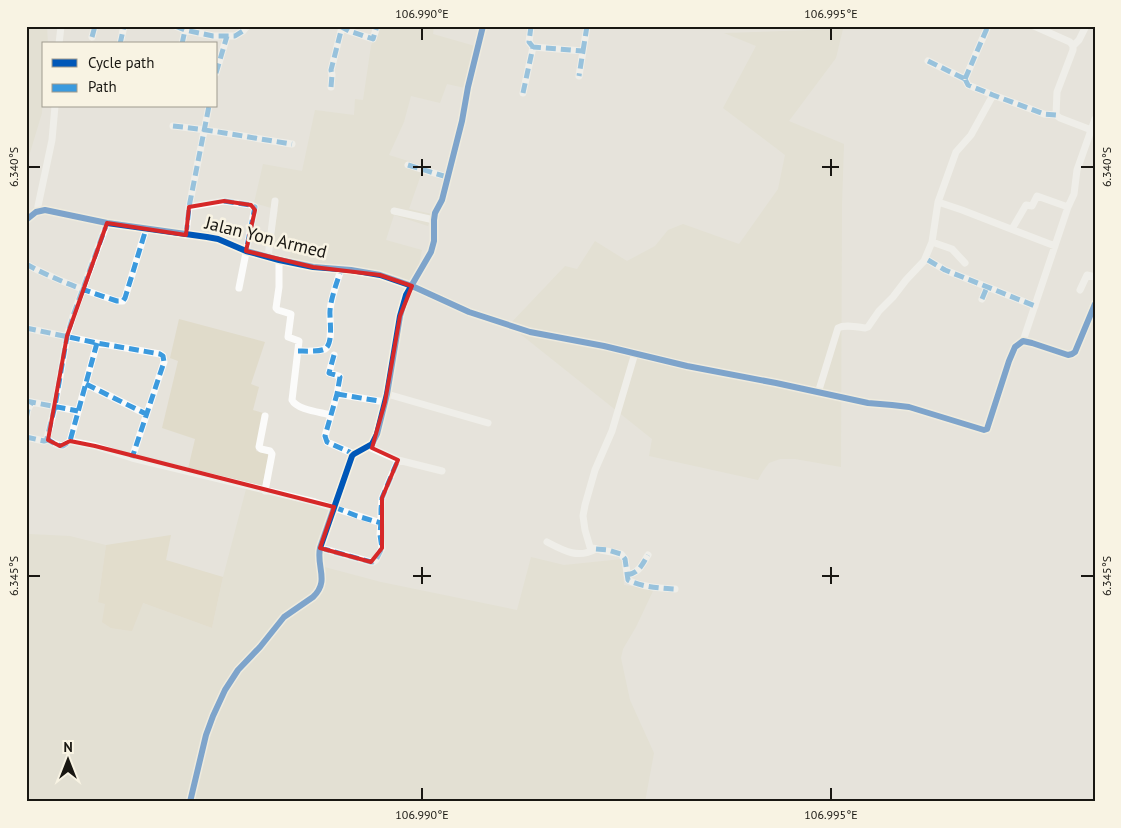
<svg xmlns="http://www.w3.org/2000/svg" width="1121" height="828" font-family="'PT Sans',sans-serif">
<rect width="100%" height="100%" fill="#e6e3db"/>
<!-- built -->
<path fill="#e0dbca" d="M26,26H47L48,44H44L42,113L26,166Z
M377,26H434L433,34L475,46L465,88L447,84L440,103L411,96L404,122L389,155L424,166L409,209L432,214L428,226L394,215L386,240L422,250L415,283L366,268L322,266L289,259L292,247L272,241L278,210L254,203L263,164L302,171L315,110L354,115L355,99L363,100L371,46Z
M843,29L836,58L789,121L844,144L842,204L841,467L795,459H780L769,463L763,471L758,480L649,456L652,439L509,325L565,266L577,269L595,241L627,261L655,246L668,230L683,224L739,244L778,189L785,155L723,108L756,46L724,33Z
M179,319L265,342L251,384L259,387L253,410L263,413L256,451L269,454L261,492L330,510L316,551L317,565L381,582L517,610L531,557L564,565L622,559L624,585L646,588L653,591L636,627L623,649L621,658L630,700L654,753L645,802H26V540L29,534L70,536L106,545L98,602L143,603L212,628L223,577L246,489L187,473L195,439L162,428L178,361L170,358Z"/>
<!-- green -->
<path fill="#ddd4ba" d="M171,535L166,560L223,577L212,628L143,603L132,631L111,628L102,622L105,604L98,602L106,545Z"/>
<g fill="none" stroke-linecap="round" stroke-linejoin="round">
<!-- minor -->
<path stroke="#fbfbfa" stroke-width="7" d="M175,26L185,30L213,36H235L243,31L247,26
M340,26L349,31L373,39L377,26
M531,26L529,42L533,47
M1034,26L1070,42L1073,46V50L1057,92L1056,115L1060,118L1094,131
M92,37L95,26
M59,44L61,26
M120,44L124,26
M182,44L185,30
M1073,46L1079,40L1086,26
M583,51L587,26
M928,61L965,79
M216,73L227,36
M965,79L968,85L993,95L1044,114L1056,115
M965,79L988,26
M331,87L332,75L331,70L342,27
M523,93L533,47L583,51L579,76
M173,126C213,130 252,138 292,144
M408,165L447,177
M938,202L962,210L1055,246
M189,207L224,201L251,205L255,207L239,288
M38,211V206L52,140L55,106
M394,211L434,220
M26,220L36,212L45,210L107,223L207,237L218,239L246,251L279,260L313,267L351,270L380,275L412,286L469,312L530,332L604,346L687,366L776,383L868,403L892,405L909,407L984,430L987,429L1009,361L1015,347L1023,341L1032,343L1068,355L1072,354L1075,352L1095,304
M1012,229L1026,205L1032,206L1037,196L1068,207
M186,235L189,207L209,106
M932,242L952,249L965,263
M268,257L275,201
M279,260V287L276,308L278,310L291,314L288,337L299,341L292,400C297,410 320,412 331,415
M928,260L945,270L1035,306
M26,264C55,280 86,291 117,301H123L125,298L146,229
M1080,290L1087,275L1095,277
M982,299L987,287
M26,328L97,343L160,354L163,356L164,362L132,458
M1023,341L1068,207L1074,194L1077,170L1095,119
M97,343L70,441L63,446C58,446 50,442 47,438L55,406L67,336L74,313L107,223
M298,351C305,351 319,352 325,349C333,344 330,323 330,315C329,303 337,282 341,270
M635,353L612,431L595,470L585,505L583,516L585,530L590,547C600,551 611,551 621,554L625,559L628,580C641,587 660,588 675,589
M334,355L329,373L339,376L340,377L337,394L325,436L327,442L354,454
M86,384L146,414
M818,393L838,328C845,324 857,327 865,328L868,327L879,311L893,297L906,280L924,261L932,242L938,202L956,152L971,135L993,95
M337,394L385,402
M387,394L488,423
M26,401L78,411
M265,416L259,447L261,449L270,451L272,454L265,491
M26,419L28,409L32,402
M26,437L44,441L48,440
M70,441L95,446L132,458L315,502L381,523
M369,447L398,460L442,471
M547,542C564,551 578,559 596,549
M320,548L371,562H373L376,560L382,548L380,535L381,521V509L382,498L398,460
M627,575C639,573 642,565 648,555
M190,802L206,735L213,716L225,690L238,670L260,647L284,617L313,597C330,581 316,567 320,548L352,456L354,454L372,444L377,434L387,394L400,316L406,295L431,252L434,241V220L435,213L442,200L462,121L468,87L483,26"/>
<!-- quiet -->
<path stroke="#3b9ade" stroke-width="5" stroke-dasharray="10 5" stroke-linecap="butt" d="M175,26L185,30L213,36H235L243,31L247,26
M340,26L349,31L373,39L377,26
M531,26L529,42L533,47
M92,37L95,26
M120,44L124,26
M182,44L185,30
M583,51L587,26
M928,61L965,79
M216,73L227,36
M965,79L968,85L993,95L1044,114L1056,115
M965,79L988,26
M331,87L332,75L331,70L342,27
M523,93L533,47L583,51L579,76
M173,126C213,130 252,138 292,144
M408,165L447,177
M224,201L251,205L255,207L246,251
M186,235L189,207L209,106
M928,260L945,270L1035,306
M26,264C55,280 86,291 117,301H123L125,298L146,229
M982,299L987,287
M26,328L97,343L160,354L163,356L164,362L132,458
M97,343L70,441L63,446C58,446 50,442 47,438L55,406L67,336L74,313L107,223
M298,351C305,351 319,352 325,349C333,344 330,323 330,315C329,303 337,282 341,270
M334,355L329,373L339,376L340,377L337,394L325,436L327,442L354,454
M86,384L146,414
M337,394L385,402
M26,401L78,411
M26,419L28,409L32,402
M26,437L44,441L48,440
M334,507L357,516L381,523
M320,548L371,562H373L376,560L382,548L380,535L381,521V509L382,498L398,460
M596,549L608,550L621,554L625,559L628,580C641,587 660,588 675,589
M627,575C639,573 642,565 648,555"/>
<!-- cycleway casing -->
<g stroke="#f8f3e3" stroke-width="9">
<path id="cycleway" d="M26,220L36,212L45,210L107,223L207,237L218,239L246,251L279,260L313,267L351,270L380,275L412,286L469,312L530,332L604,346L687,366L776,383L868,403L892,405L909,407L984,430L987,429L1009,361L1015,347L1023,341L1032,343L1068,355L1072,354L1075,352L1095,304
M190,802L206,735L213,716L225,690L238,670L260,647L284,617L313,597C330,581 316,567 320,548L352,456L354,454L372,444L377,434L387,394L400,316L406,295L431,252L434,241V220L435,213L442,200L462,121L468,87L483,26"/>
</g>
<!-- cycleway -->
<use href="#cycleway" stroke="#0057b8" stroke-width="6"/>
</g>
<!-- marked area -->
<path d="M0 0H1121V828H0ZM224,201L251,205L255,210L246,251L313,267L380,275L412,286L400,316L385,402L372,448L398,460L382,498V548L371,562L320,548L334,507L95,446L70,441L60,446L48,440L67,336L107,223L186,235L189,207Z" fill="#e6e3db" fill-opacity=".55" fill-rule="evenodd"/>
<path fill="none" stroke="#d62828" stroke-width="4" stroke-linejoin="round" d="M224,201L251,205L255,210L246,251L313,267L380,275L412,286L400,316L385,402L372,448L398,460L382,498V548L371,562L320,548L334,507L95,446L70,441L60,446L48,440L67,336L107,223L186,235L189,207Z"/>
<!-- ticks -->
<path fill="none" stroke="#191712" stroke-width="2" d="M422,28V40M831,28V40M422,159V176M831,159V176M28,167H40M413,167H431M822,167H839M1081,167H1094M422,567V584M831,567V584M28,576H40M413,576H431M822,576H839M1081,576H1094M422,788V800M831,788V800"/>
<g text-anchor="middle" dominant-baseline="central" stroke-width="5" stroke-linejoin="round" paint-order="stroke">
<!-- street labels -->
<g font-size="18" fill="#191712" stroke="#f8f3e3">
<text transform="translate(266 237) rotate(14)">Jalan Yon Armed</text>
</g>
</g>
<!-- border -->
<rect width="1121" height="828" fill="none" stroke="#f8f3e3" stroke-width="55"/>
<!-- legend -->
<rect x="42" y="42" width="175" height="65" fill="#f8f3e3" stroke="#9f9b8f"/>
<rect x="52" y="59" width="25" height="8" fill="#0057b8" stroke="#9f9b8f"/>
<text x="88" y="68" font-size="15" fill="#191712">Cycle path</text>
<rect x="52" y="84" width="25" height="8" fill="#3b9ade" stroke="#9f9b8f"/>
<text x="88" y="92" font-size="15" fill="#191712">Path</text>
<!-- north arrow -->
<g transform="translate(68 760)" stroke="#f8f3e3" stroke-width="4" paint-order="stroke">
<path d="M0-4L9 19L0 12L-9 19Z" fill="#191712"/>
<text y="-8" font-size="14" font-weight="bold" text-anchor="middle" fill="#191712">N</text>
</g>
<rect x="28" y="28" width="1066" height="772" fill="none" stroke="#191712" stroke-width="2"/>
<g font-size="12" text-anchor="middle" fill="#191712">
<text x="422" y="18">106.990°E</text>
<text x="831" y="18">106.995°E</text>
<text transform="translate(14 167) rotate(-90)" y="4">6.340°S</text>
<text transform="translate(1107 167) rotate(-90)" y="4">6.340°S</text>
<text transform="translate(14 576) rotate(-90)" y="4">6.345°S</text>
<text transform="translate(1107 576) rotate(-90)" y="4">6.345°S</text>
<text x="422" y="819">106.990°E</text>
<text x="831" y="819">106.995°E</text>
</g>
</svg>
